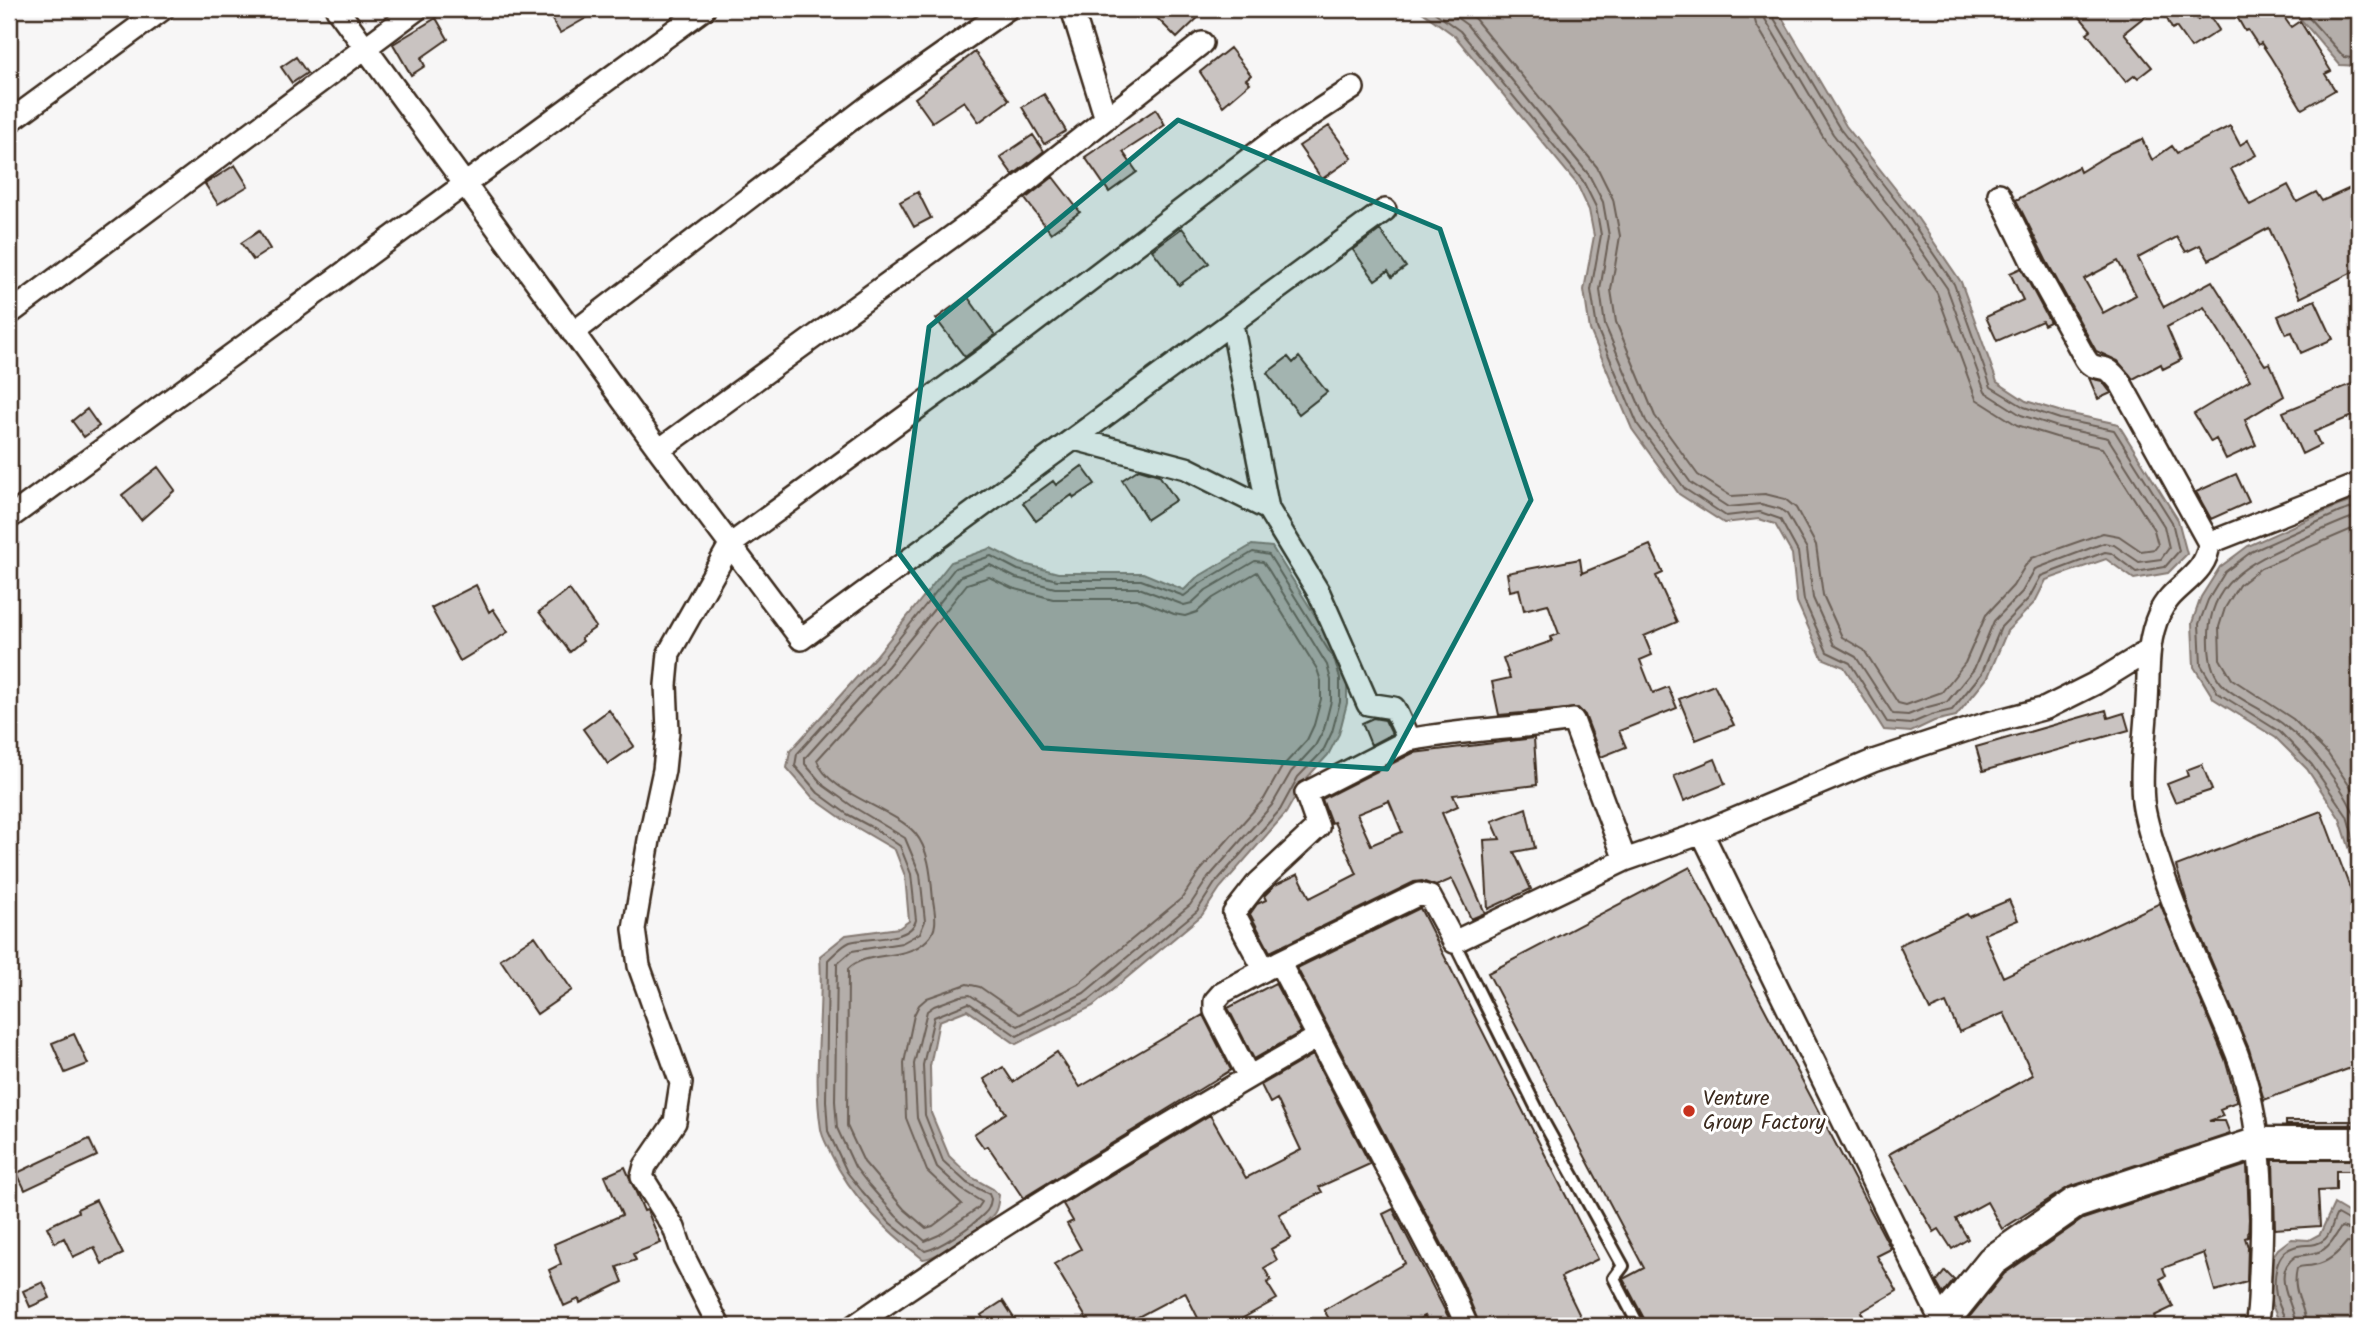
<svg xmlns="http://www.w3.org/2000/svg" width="2368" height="1335" font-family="Kalam,sans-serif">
<rect width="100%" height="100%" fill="#f7f6f6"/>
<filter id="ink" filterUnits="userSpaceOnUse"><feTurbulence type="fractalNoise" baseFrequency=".0143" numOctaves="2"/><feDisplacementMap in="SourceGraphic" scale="14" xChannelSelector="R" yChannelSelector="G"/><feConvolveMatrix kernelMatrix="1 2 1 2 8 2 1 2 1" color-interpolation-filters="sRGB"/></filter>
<g filter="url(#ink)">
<!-- water -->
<path fill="#b4aeaa" stroke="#847972" stroke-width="2" d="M1418,9H1777L1846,126L1912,210L1961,282L1997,382L2026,401L2062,412L2118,424L2178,520L2187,554L2168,573L2134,579L2106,559L2046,580L2035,602L2007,631L1988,677L1956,716L1934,721L1911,732L1884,730L1844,667L1822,658L1797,602L1792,554L1775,524L1759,519L1724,523L1679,494L1632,429L1590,330L1584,290L1594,236L1589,210L1577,184L1455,36Z
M2292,9H2359V66L2340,65Z
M2359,499V878L2340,819L2307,769L2276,738L2214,699L2194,667L2192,623L2201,597L2220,567L2248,546L2338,506Z
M1252,545L1272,547L1328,636L1347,677V703L1339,734L1328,755L1304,781L1286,813L1220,888L1202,915L1093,1006L1016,1044L967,1010L939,1021L930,1066L931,1113L949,1156L971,1177L993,1189L999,1195C998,1201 998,1207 995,1212C987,1225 938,1258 923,1259C886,1230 851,1197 831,1154C828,1146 822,1138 821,1129C812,1073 824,1013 820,956L846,935L899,928L909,921L905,876L895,850L844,820L813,798L787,768L790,751L876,656L951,562L991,548L1020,563L1058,573H1143L1184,590L1196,578Z
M2334,1204L2356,1217L2359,1215V1326H2281L2269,1298L2271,1259L2278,1249L2291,1239L2309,1240L2320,1234Z"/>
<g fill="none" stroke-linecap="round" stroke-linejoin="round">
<!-- shore -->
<path stroke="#6b5f56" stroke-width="2" d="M1430,9L1460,31L1583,181L1596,207L1601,235L1591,290L1597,328L1638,425L1685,489L1726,516L1760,512L1780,519L1798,552L1804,600L1827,652L1850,663L1887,722L1910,724L1931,715L1952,710L1982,673L2001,627L2029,598L2041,576L2105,552L2111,553L2136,572L2165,567L2179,551L2172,522L2114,430L2060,419L2024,407L1991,387L1954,284L1907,215L1840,129L1772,15L1771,9
M1445,9L1467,25L1524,95L1589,175L1603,202L1609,236L1600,290L1605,325L1646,421L1691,483L1728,507L1761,504L1780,509L1787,514L1807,549L1813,598L1834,645L1856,657L1893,714L1908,715L1928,707L1947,702L1974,669L1994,621L2022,592L2035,569L2104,543L2114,545L2139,562L2161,559L2169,548L2164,526L2108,438L2058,427L2021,415L1985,392L1947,288L1900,220L1833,134L1765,19L1763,9
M1462,9L1475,19L1597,167L1613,199L1620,236L1611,290L1616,322L1655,416L1698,475L1731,496L1765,494L1785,499L1796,508L1816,545L1823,595L1842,637L1864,650L1898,703L1906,705L1942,692L1965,663L1986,615L2013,586L2025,566L2032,558L2103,533L2119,536L2141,551L2155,549L2158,545L2154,530L2102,448L2056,437L2017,425L1976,399L1937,293L1891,226L1825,140L1756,24L1752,9
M2301,9L2344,57L2359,59
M2359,506L2340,512L2251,552L2225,572L2208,600L2199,624L2201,665L2218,693L2280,732L2312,765L2347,816L2359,857
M2359,515C2339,522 2319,531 2300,540C2251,562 2206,581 2209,644C2209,659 2213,676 2225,687C2239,700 2268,712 2284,725C2313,747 2349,793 2359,827
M2359,526L2261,568L2239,585L2225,608L2219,627L2220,659L2232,679L2293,719L2328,754L2359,800
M1253,552L1269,555L1335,661L1340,678V702L1332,732L1323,751L1298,777L1280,810L1215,883L1197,911L1089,1000L1017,1036L969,1003L934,1017L923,1065L925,1115L943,1161L967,1183L989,1194L991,1199C990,1205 989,1210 984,1214C972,1226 940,1248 925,1251L890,1223L862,1191L847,1172L828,1131L826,1101L828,960C833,955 843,945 850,942C868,937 911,942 916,920L911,874L900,846L875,829L847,814L818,793L795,766L797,754L881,661L955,568L991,556L1018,570L1057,580H1141L1184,596L1201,583Z
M1255,561L1263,562L1268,569L1327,665L1331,680V701L1324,729L1315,746L1291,772L1272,805L1208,878L1190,905L1084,993L1018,1026L970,995L961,996L934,1006L927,1011L914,1064L917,1118L937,1167L961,1189L982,1202L978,1208L939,1235L925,1241L896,1216L869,1185L855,1167L837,1128L835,1101L837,964L852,951L902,943L920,933L925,921L920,874L905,838L852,806L824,786L805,764V758L888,666L961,576L990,565L1016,578L1055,588H1139L1184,605L1192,603L1206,590Z
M1257,572L1317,669L1321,681V699L1314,725L1307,740L1282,767L1264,799L1200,871L1182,898L1078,984L1019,1014L980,987L967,984L927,998L919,1005L914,1015L904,1063L906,1118L927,1171L962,1204L933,1226L926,1228L904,1209L864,1162L847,1126L848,969C866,950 905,962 927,940C939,929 935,914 933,900C931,878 930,851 915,833C893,808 827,793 817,760L896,673L967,584L989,577L1012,588L1053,599H1137L1174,614L1185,616L1197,612L1213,598Z
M2287,1326C2285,1315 2278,1306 2276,1295C2273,1279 2275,1252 2294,1247C2305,1243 2315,1248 2325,1239C2332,1233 2332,1221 2337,1214L2353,1223H2359
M2296,1326C2294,1303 2269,1274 2296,1256C2323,1254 2328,1250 2341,1227L2359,1232
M2306,1326C2305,1304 2291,1293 2297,1268C2303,1265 2307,1267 2314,1265C2328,1263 2338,1253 2347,1242L2359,1243"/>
</g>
<!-- building -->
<path fill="#c9c3c1" stroke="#3b2a1e" stroke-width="2" fill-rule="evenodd" d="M566,9H602L560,33L551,18Z
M1148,9H1207L1177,38Z
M2073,9H2154L2124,33L2152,67L2138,78L2135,75L2126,82L2087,33L2091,30Z
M2162,9H2211L2196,17L2198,20L2208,13L2219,30L2191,48L2176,27L2172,29Z
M2252,9H2278L2291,27L2300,21L2331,71L2325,74L2335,90L2302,109L2271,58L2261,43L2258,45L2248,30L2245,31L2237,17Z
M436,18L448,39L421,58L425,66L411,75L393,44Z
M1230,48L1251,75L1246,79L1250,83L1223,106L1200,72Z
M975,52L1009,100L979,122L964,101L932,122L915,98Z
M296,57L307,73L292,83L281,67Z
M1044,94L1066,131L1044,144L1022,107Z
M1156,109L1165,125L1123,152L1137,172L1109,192L1085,157Z
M1329,126L1352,158L1322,179L1299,146Z
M2230,126L2240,145L2248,140L2256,155L2231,169L2250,205L2288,185L2297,202L2316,192L2322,201L2359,184V269L2300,298L2269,228L2209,260L2200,245L2186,252L2177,237L2138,258L2164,307L2212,281L2265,365L2270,363L2284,396L2245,420L2256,445L2226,459L2216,439L2211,442L2194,414L2250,380L2204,307L2167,327L2181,360L2163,369L2161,364L2133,379L2118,361L2096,351L2046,260L2016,200L2078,167L2080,172L2111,153L2142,139L2152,160L2172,146L2177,153ZM2118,261L2136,295L2103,313L2084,279Z
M1033,135L1044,151L1013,175L1000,157Z
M235,165L248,186L218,204L205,184Z
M1053,177L1080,212L1051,233L1025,199Z
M918,192L931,218L914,227L900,202Z
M1182,228L1209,263L1179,285L1152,250Z
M1380,230L1406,267L1392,277L1388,271L1375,280L1353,250Z
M259,231L270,249L253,260L241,243Z
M2021,268L2050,322L2044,325L2042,321L1997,341L1986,317L2023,300L2010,273Z
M967,296L995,335L965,357L936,319Z
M2315,300L2333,339L2301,353L2292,332L2286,334L2278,316Z
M1288,357L1293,363L1299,357L1327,392L1299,414L1267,373Z
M2089,378L2102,381L2111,393L2098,399Z
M2359,381V413L2314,432L2320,445L2302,454L2283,412Z
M87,409L99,426L84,437L72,421Z
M1082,466L1095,484L1074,498L1072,495L1036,521L1023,503L1053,481L1056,485Z
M158,467L175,490L141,520L122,495Z
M1139,469L1159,475L1176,500L1147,519L1122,480Z
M2236,474L2249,502L2211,519L2196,492Z
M1650,545L1663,573L1656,576L1677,622L1644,636L1652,655L1640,660L1653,693L1668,687L1677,708L1619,731L1626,747L1601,757L1585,715L1578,708L1499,715L1492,682L1510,678L1503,658L1552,641L1551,637L1559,634L1548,604L1524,610L1519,589L1510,591L1507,573L1580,559L1582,573Z
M476,585L489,612L493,609L508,632L460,661L431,608Z
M569,589L596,627L581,638L583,641L570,652L539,612Z
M1714,685L1734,725L1696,740L1679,699Z
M609,710L634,746L608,764L583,729Z
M2106,710L2108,718L2124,713L2129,730L1983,771L1976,747Z
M1373,718L1385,720L1392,734L1371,745L1362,723Z
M1534,738L1537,785L1453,795L1458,806L1442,813L1485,913L1471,919L1452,879L1436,886L1422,881L1414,882L1270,952L1250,914L1257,904L1266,900L1264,896L1275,885L1298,874L1310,898L1357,874L1334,822L1331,823L1322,799L1413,753ZM1389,801L1402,832L1371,845L1357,814Z
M1715,759L1725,784L1684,801L1674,776Z
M2202,764L2212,790L2175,802L2167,784L2188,776L2186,770Z
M1526,808L1535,848L1514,852L1531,889L1488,909L1484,840L1500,839L1492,821Z
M2321,811L2359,912V1065L2264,1100L2249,1049L2190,911L2176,866Z
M1690,867L1891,1249L1877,1256L1897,1291L1861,1312L1869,1326H1648L1623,1279L1644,1268L1488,973Z
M2009,900L2018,920L1984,934L2003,977L2160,903L2225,1059L2237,1102L2225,1106V1108L2220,1110L2223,1116L2209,1121H2225L2230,1134L2069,1187L2002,1229L1987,1202L1956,1219L1968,1239L1952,1249L1939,1229L1934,1232L1889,1154L2033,1075L2004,1013L1959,1032L1946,1003L1930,1010L1899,945L1967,914L1969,917Z
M1420,908L1598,1259L1561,1277L1585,1326H1480L1463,1284L1297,968Z
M535,936L572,990L537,1014L500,959Z
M1275,983L1301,1032L1254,1059L1228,1008Z
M1203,1015L1231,1070L1023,1198L988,1146L984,1148L974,1134L1006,1113L984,1079L1003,1067L1013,1082L1057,1052L1080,1087Z
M74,1034L88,1064L65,1073L52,1043Z
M1313,1055L1370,1164L1319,1187L1322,1192L1279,1214L1291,1238L1271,1249L1277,1260L1264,1268L1271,1280L1267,1283L1277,1299L1234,1323L1233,1320L1220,1326H1202L1185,1292L1121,1326H1091L1054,1264L1081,1249L1067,1224L1073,1221L1063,1204L1210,1115L1246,1178L1301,1150L1277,1099L1270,1103L1261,1085Z
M2286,1121H2354V1125H2286Z
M89,1139L97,1156L25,1190L17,1173Z
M2273,1160H2353V1171H2336V1190L2318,1191L2320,1226L2275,1229Z
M2247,1165L2249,1219L2248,1237L2245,1238L2248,1247L2247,1282L2215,1291L2204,1253L2163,1268L2166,1276L2160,1279L2173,1307L2154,1316L2158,1326H1962L2004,1274L2083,1219Z
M625,1167L644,1211L647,1210L661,1243L633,1254L636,1260L617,1267L623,1282L580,1303L579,1299L564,1306L549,1270L561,1264L554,1244L622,1215L605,1176Z
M96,1200L123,1254L102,1264L94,1247L73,1257L64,1238L55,1243L47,1227L78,1212L77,1209Z
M1393,1209L1453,1326H1430L1425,1316L1407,1326H1333L1324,1310L1405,1263L1383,1214Z
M1945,1271L1954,1280L1943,1294L1936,1282Z
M43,1282L50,1298L30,1307L23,1291Z
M1003,1301L1019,1326H988L981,1315Z"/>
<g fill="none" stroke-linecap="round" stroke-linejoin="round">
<!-- lane casing -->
<g stroke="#3b2a1e" stroke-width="16">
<path id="lane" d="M1454,942L1544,1123L1623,1266L1614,1278L1639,1326"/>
</g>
<!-- street casing -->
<g stroke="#3b2a1e" stroke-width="26">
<path id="street" d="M337,9L659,450L801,639L1385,210
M1072,9L1106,119
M9,122L163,9
M1999,194L2034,266L2085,358C2091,368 2095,366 2106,369C2112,371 2116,378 2120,382L2209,543C2207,577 2171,585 2159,614C2146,643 2149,672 2147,702C2145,735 2140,769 2143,802C2146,825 2154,846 2161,868C2182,932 2212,992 2237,1054C2263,1123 2264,1202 2260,1274C2259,1291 2260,1309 2256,1326
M9,314L417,9
M1232,324L1268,509
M573,333L866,108L1007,9
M1075,439L1186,468L1268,509L1319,593L1368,704L1394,708L1409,740C1463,729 1519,729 1573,720L1625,860
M659,450L1009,195L1202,43
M9,518L704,9
M2209,543L2359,484
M1702,833L1943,1325
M1279,962L1451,1290L1467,1326
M1264,969L1234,913L1256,885L1318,827L1306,793L1409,740
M1249,1077L1318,1037
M719,1326L684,1257L674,1228L642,1177L645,1166L675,1122L681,1083L639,966L634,929L649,840L664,770L668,731L666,685L669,653L730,545L1024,330L1275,139L1353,88
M854,1326C982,1236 1114,1156 1249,1077L1215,1011V1001L1223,992L1279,962L1419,894L1430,897L1454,942L1625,860L1702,833L1873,761L1985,724L2046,708L2096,683L2148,651"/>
</g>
<!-- secondary casing -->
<g stroke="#3b2a1e" stroke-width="35">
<path id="secondary" d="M1942,1326L1950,1313L1992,1261L2075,1203L2258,1143H2359"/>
</g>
<!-- lane -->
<use href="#lane" stroke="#fff" stroke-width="10"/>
<!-- street -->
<use href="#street" stroke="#fff" stroke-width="21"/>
<!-- secondary -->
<use href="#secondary" stroke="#fff" stroke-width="30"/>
</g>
</g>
<!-- marked area -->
<path fill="#0f766e" fill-opacity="0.2" stroke="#0f766e" stroke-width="5" stroke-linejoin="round" d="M1178,120L1440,229L1531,500L1387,769L1043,748L898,552L929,327Z"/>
<!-- markers -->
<circle fill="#c8321e" stroke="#fff" stroke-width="2.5" cx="1689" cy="1111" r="7"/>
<g text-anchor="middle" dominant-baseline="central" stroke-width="6" stroke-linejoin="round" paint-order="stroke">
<!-- poi labels -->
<g font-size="21" fill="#3b2a1e" stroke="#fff" text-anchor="start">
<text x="1703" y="1099">Venture<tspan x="1703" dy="24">Group Factory</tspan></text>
</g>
</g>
<!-- margin -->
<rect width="2368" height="1335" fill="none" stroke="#fff" stroke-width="35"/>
<rect x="18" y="18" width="2333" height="1300" fill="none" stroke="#3b2a1e" stroke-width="2.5" filter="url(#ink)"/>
</svg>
